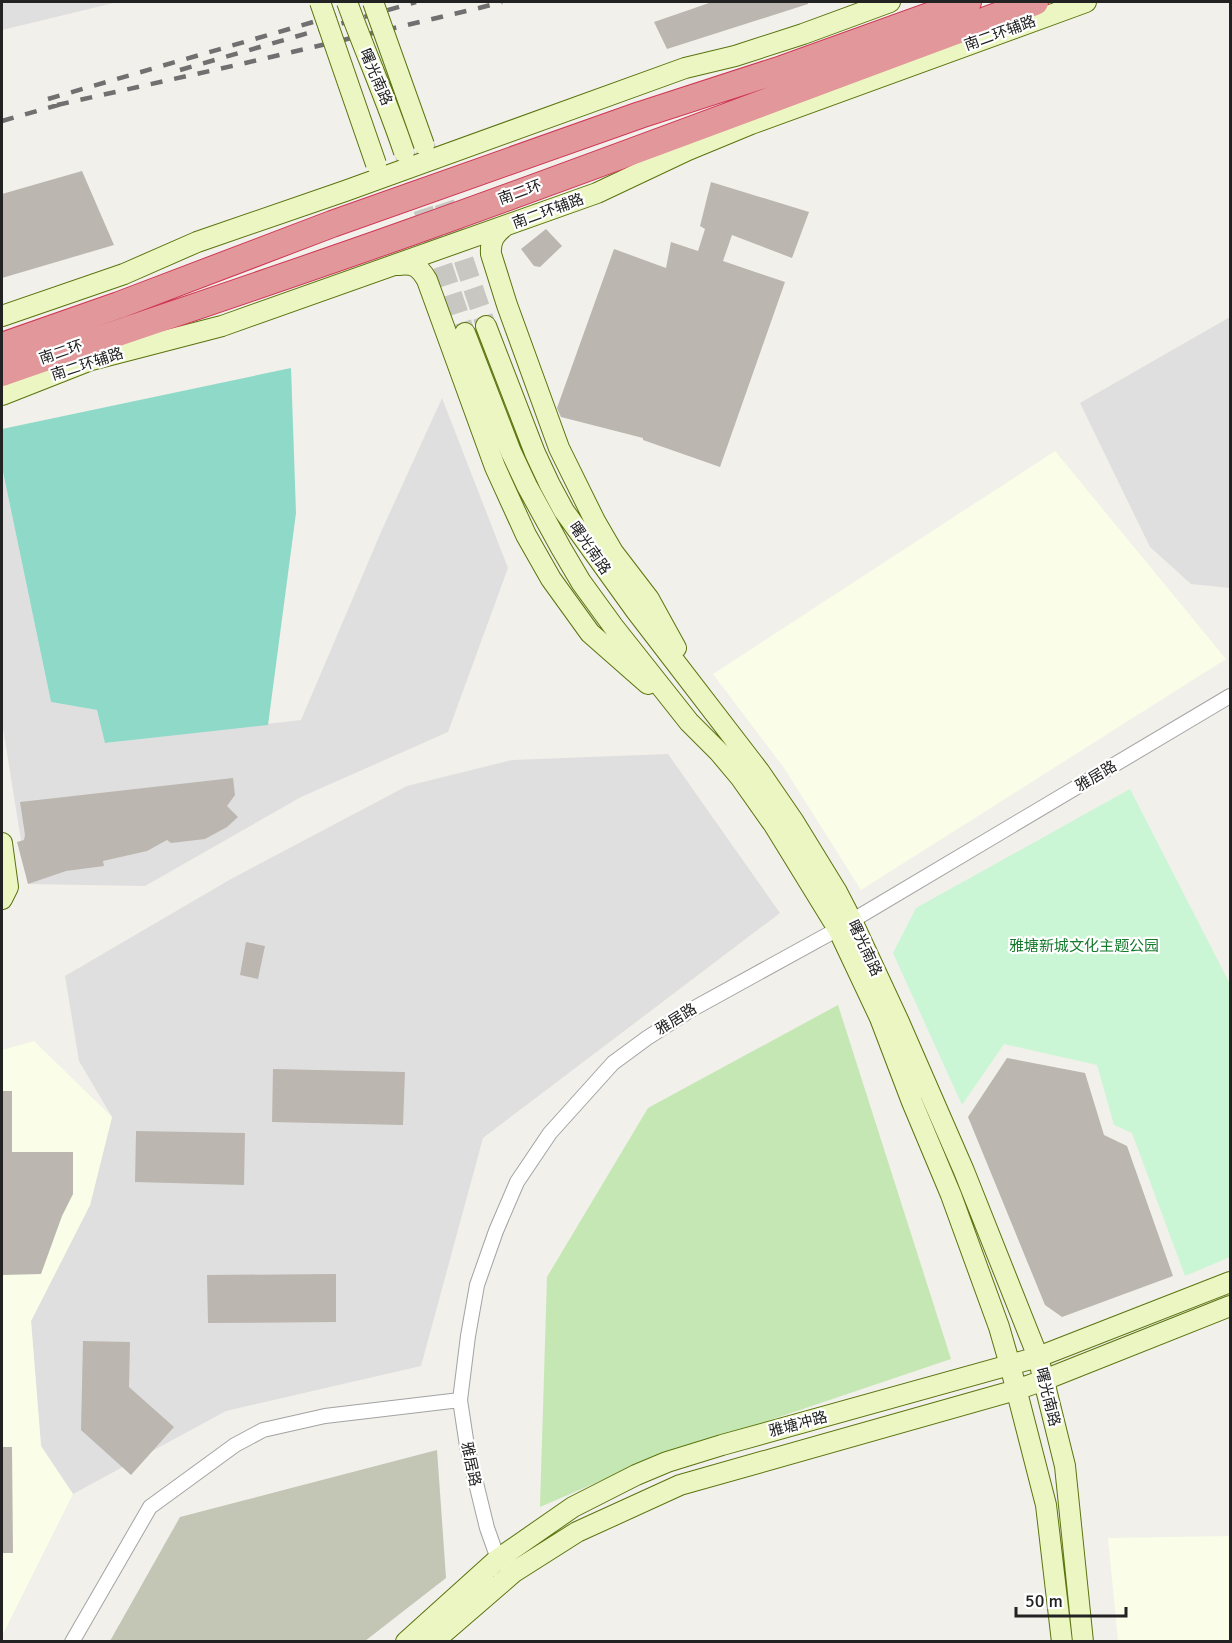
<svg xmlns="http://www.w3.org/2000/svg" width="1232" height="1643" font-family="Signika,'Noto Sans SC',sans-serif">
<rect width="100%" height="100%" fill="#f1f0ea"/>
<!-- residential -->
<path fill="#e0dfdf" d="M2,2H118L2,30Z
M1230,317V588L1191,584L1150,547L1080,403Z
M442,398L508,568L448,732L301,797L145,886L28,884L2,722V467L51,702L97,710L106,743L301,720L381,532Z
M668,754L780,913L483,1138L421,1366L226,1411L73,1494L41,1446L31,1321L90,1205L112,1117L79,1061L65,976L231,879L407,786L512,760Z"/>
<!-- education -->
<path fill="#fafde7" d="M1055,451L1226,659L861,890L784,768L713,674Z
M34,1041L112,1117L90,1205L31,1321L41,1446L73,1494L2,1636V1050Z
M1230,1536V1641H1118L1108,1538Z"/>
<!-- construction -->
<path fill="#c3c5b5" d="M437,1450L446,1578L365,1641H110L180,1517Z"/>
<!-- grass -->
<path fill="#c5e7b4" d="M838,1005L951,1359L637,1465L540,1507L547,1277L648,1108Z"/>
<!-- park -->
<path fill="#cbf6d5" d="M1130,789L1230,984V1257L1185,1276L1132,1133L1114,1125L1097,1065L1004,1044L962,1105L893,953L916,908Z"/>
<!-- pitch -->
<path fill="#8ed9c8" d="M291,368L296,513L268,725L105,743L97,710L51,702L2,467V429Z"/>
<!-- building -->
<path fill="#bbb6af" d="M712,2H808V4L667,49L654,22Z
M82,171L114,245L2,278V194Z
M711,182L809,212L792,258L732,235L723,261L785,282L720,467L643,440V438L561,417L557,408L614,249L666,268L671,242L698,251L705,229L700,226Z
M546,229L562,246L540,267L534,266L521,249Z
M233,778L235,795L227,806L238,817L227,827L205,839L171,843L167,840L147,851L103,861L104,866L66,871L28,884L17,842L24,840L25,835L20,802Z
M246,942L265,946L258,979L240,975Z
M1007,1058L1085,1073L1104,1135L1127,1146L1173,1276L1062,1317L1045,1305L968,1117Z
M273,1069L405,1072L403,1125L272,1122Z
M2,1091H12V1152H73V1194L62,1216L41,1274L2,1275Z
M136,1131L245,1133L244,1185L135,1182Z
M336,1274V1322L208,1323L207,1275Z
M83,1341L130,1342L129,1387L174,1427L131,1475L81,1430Z
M2,1447H12L13,1553H2Z"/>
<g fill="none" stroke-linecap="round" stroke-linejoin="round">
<!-- secondary-tunnel -->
<path stroke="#c8c7c2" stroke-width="20" stroke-dasharray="20 10" stroke-linecap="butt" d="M425,146L486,326
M404,152L465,333"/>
<!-- street casing -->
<g stroke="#a3a3a3" stroke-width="16">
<path id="street" d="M503,1564L498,1559L487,1528L467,1446L460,1400L468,1336L477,1285L496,1231L517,1182L550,1133L613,1063L647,1038L689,1011L838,929L1230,696
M72,1642L150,1507L235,1445L263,1430L325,1416L460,1400"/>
</g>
<!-- secondary casing -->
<g stroke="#5a740e" stroke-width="22">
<path id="secondary" d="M505,226C495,234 490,240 491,254L507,305L559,448L595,521L613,552L649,599L676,648
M398,265C413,263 419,266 427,280L495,467L526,535L551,579L590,633L648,684
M2,316L124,274L197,242L345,191L685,68L735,56L803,34L890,2
M486,326L535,453L550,485L564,511L636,611L759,771L794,822L837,892L852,921L899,1022L964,1171L1038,1357L1065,1466L1083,1642
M465,333L511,452L527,486L561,548L581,582L613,626L689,722L719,752L740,777L774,825L838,929L880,1018L912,1102L951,1195L999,1327L1010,1365L1046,1505L1062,1642
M2,395L91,360L222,326L597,193L688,150L751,124L1086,2
M2,843L8,887L2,899
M406,1642L498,1559L573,1507L636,1475L667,1462L722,1445L1038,1357L1230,1282
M433,1642L514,1572L577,1532L680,1485L1016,1390L1044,1380L1230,1306"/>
</g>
<!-- highway casing -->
<g stroke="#cf3754" stroke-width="28">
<path id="highway" d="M2,346L119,305L332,224L640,115L782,69L968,2
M2,373C139,325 277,280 414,231C622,157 828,78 1035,2"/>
</g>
<!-- street -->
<use href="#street" stroke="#fff" stroke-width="14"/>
<!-- secondary -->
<use href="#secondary" stroke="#ecf6c3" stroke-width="20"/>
<!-- highway -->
<use href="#highway" stroke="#e2989b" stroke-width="26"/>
<!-- rail -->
<path stroke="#707070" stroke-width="4.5" stroke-dasharray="12 12" stroke-linecap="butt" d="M180,70L416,2
M48,99L382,2
M57,105L241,64L479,8L502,2
M2,121L65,103"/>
<!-- secondary-bridge casing -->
<g stroke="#5a740e" stroke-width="22" stroke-linecap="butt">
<path id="secondary-bridge" d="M320,2L376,164
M347,2C365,52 387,101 404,152
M373,2L424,145"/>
</g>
<!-- secondary-bridge -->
<use href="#secondary-bridge" stroke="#ecf6c3" stroke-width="20"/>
</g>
<g text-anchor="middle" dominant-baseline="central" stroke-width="4.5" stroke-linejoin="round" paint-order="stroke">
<!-- street labels -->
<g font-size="15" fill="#222" stroke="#fff">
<text transform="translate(1000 33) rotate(-20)">南二环辅路</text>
<text transform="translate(376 77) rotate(67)">曙光南路</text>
<text transform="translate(520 192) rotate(-20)">南二环</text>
<text transform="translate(548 211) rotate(-20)">南二环辅路</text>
<text transform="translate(61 352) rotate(-19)">南二环</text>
<text transform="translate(87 364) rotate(-18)">南二环辅路</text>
<text transform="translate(590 548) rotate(55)">曙光南路</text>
<text transform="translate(1096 776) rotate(-31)">雅居路</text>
<text transform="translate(865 948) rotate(65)">曙光南路</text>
<text transform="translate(676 1019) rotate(-32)">雅居路</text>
<text transform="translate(1048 1397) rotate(76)">曙光南路</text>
<text transform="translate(798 1424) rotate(-15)">雅塘冲路</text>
<text transform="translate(471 1464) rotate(78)">雅居路</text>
</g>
<!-- park labels -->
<g font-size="15" fill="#157b2c" stroke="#fff">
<text x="1084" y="946">雅塘新城文化主题公园</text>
</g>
</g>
<!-- border -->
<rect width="1232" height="1643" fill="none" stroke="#222222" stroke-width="6"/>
<!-- scale -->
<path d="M1016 1607v9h110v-9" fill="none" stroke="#222222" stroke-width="3"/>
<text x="1025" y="1607" font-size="18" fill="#222222" stroke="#ffffff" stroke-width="4.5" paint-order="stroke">50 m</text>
</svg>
